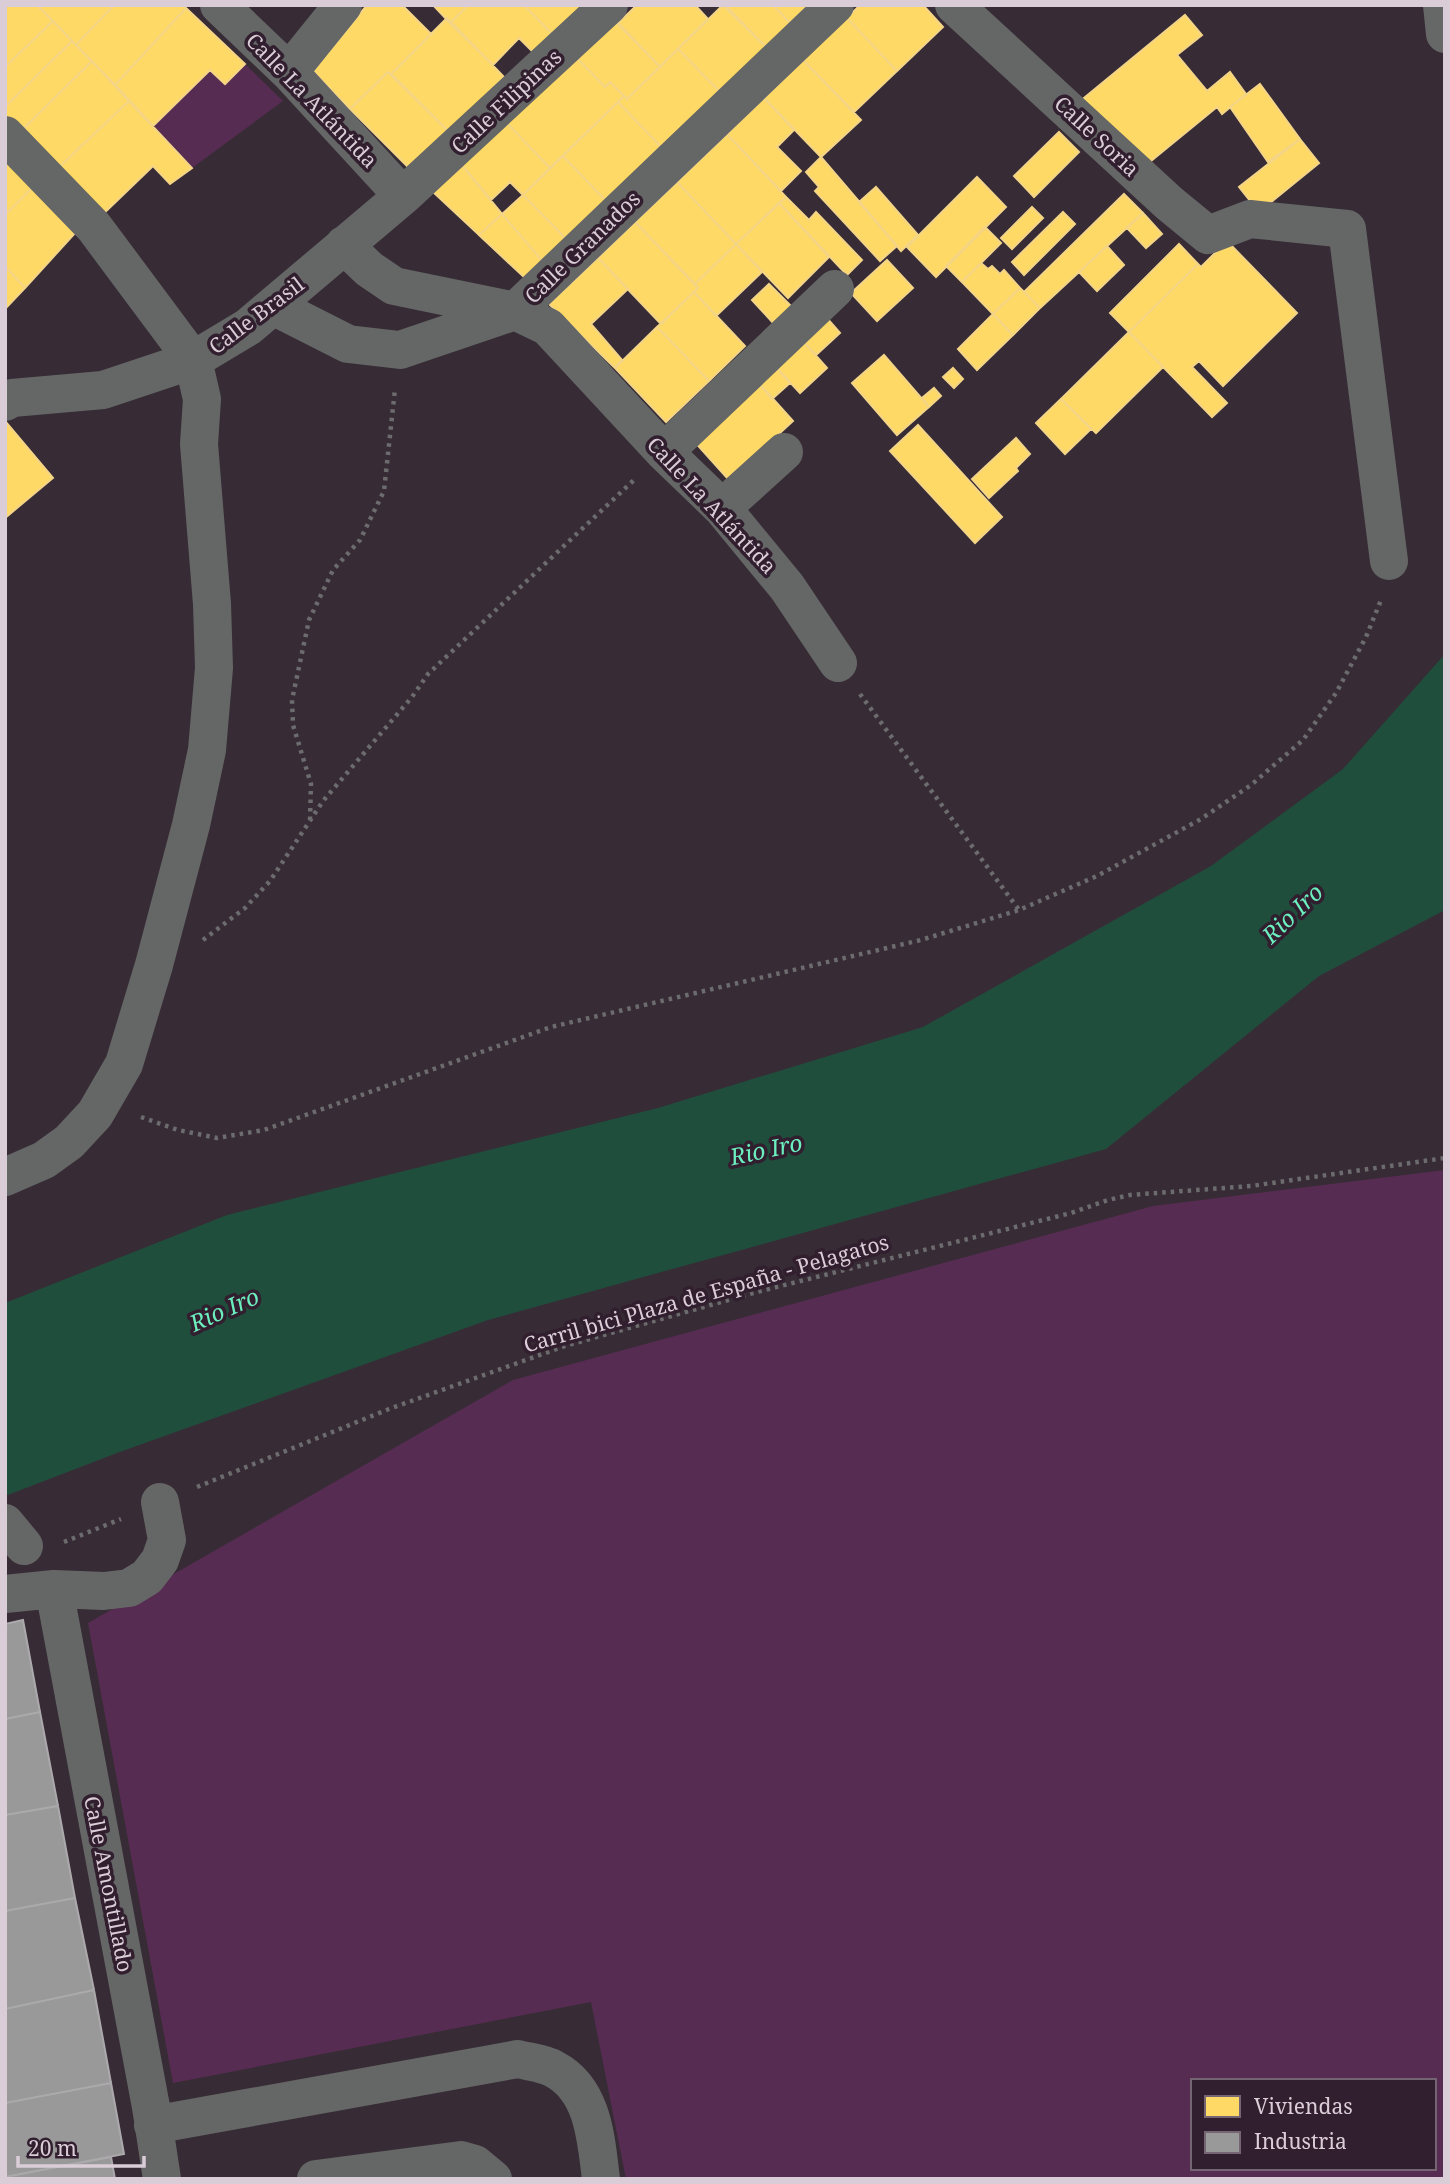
<svg xmlns="http://www.w3.org/2000/svg" width="1450" height="2184" font-family="'Noto Serif',serif">
<rect width="100%" height="100%" fill="#372c35"/>
<!-- green -->
<path fill="#572c52" fill-rule="evenodd" d="M245,64L283,101L192,168L153,126L210,70L225,84Z
M1445,1170V2179H626L591,2002L173,2083L88,1623L513,1380L1153,1206ZM1193,2081H1434V2168H1193Z"/>
<!-- water -->
<path fill="#204e3d" d="M1445,654V910L1319,976L1106,1149L488,1320L117,1453L5,1496V1303L227,1215L658,1108L923,1027L1211,866L1343,769Z"/>
<!-- homes -->
<path fill="#ffd966" stroke="#f4d588" stroke-width="2" d="M5,5H37L53,21L5,67Z
M37,5H114L76,45Z
M114,5H183L186,8L115,85L76,45Z
M367,5H402L431,34L391,74L388,72L350,109L313,71Z
M433,5H468L450,23Z
M468,5H524L555,37L536,55L519,38L493,65L450,23Z
M524,5H588L555,37Z
M637,5H695L708,19L660,67L618,23Z
M723,5L766,47L720,92L678,49Z
M725,5H773L790,23L766,47Z
M773,5H809L790,23Z
M860,5H923L943,27L897,71L847,18Z
M186,8L245,64L225,84L210,70L153,126L115,85Z
M1185,15L1202,35L1177,55L1207,91L1230,72L1246,94L1222,114L1217,107L1145,166L1079,102Z
M447,18L504,77L449,132L391,74Z
M847,18L897,71L854,112L803,60Z
M53,21L72,41L5,107V67Z
M615,21L660,67L627,99L610,82L605,87L577,58Z
M72,41L92,61L20,132L5,116V107Z
M678,49L720,92L662,148L618,102L624,96L627,99Z
M577,58L605,87L610,82L624,96L550,168L504,120Z
M803,60L861,120L821,157L764,98Z
M92,61L129,101L56,170L20,132Z
M388,72L449,132L411,170L350,109Z
M1260,84L1300,139L1268,162L1230,107Z
M764,98L794,130L777,147L801,171L781,191L727,134Z
M129,101L192,168L170,184L153,166L100,217L56,170Z
M618,102L662,148L607,202L563,156Z
M504,120L550,168L523,195L510,182L491,200L460,163Z
M1059,132L1079,152L1034,197L1014,176Z
M727,134L786,197L736,244L677,182Z
M1300,139L1319,163L1259,212L1239,187Z
M563,156L607,202L568,241L523,195Z
M5,157L35,185L5,215Z
M821,157L897,246L880,261L815,191L819,187L806,172Z
M460,163L502,214L479,235L432,191Z
M977,177L1006,207L936,277L907,247Z
M677,182L736,244L695,284L635,222Z
M35,185L76,232L25,288L5,266V215Z
M876,187L918,235L901,251L859,202Z
M1124,194L1143,213L1040,308L1024,292Z
M523,195L568,241L544,263L502,214Z
M786,197L809,220L816,212L862,260L847,275L779,203Z
M779,203L829,257L788,298L736,244Z
M1032,207L1043,218L1012,249L1001,238Z
M1063,212L1075,224L1024,275L1012,262Z
M1143,213L1162,234L1146,248L1127,228Z
M502,214L544,263L526,279L479,235Z
M635,222L698,288L661,324L598,258Z
M985,227L1001,243L962,282L946,266Z
M1227,241L1297,313L1223,386L1199,361L1192,367L1227,403L1212,417L1129,332L1198,264L1201,267Z
M736,244L762,272L716,316L694,292L698,288L695,284Z
M1179,244L1198,264L1129,332L1110,313Z
M1107,246L1124,265L1097,291L1079,272Z
M598,258L628,289L591,324L622,360L615,368L549,304Z
M887,260L913,288L877,321L851,293Z
M981,263L988,269L992,266L1000,274L1004,270L1020,288L993,314L962,282Z
M5,266L25,288L5,309Z
M769,284L793,308L775,325L752,300Z
M1020,288L1040,308L1013,335L993,314Z
M694,292L745,346L709,381L657,327Z
M993,314L1013,335L977,370L958,349Z
M826,317L840,333L816,355L802,340Z
M657,327L709,381L666,422L615,368Z
M1129,332L1163,367L1096,433L1061,399Z
M802,340L827,368L800,393L774,365Z
M884,355L929,407L897,435L852,383Z
M774,365L790,383L772,399L757,381Z
M953,368L963,379L954,388L943,377Z
M757,381L793,421L729,480L693,440Z
M934,388L941,396L929,407L922,398Z
M1061,399L1091,429L1065,454L1036,423Z
M5,421L53,478L5,518Z
M918,425L1002,517L975,543L890,451Z
M1016,438L1030,454L1016,468L1018,471L989,498L972,479Z"/>
<!-- industry -->
<path fill="#999" stroke="#aca9ac" stroke-width="2" d="M23,1620L40,1712L5,1719V1624Z
M40,1712L58,1806L5,1815V1719Z
M58,1806L75,1898L5,1911V1815Z
M75,1898L94,1990L5,2009V1911Z
M94,1990L111,2083L5,2103V2009Z
M111,2083L124,2154L5,2177V2103Z
M111,2157L115,2179H5V2177Z"/>
<g fill="none" stroke-linecap="round" stroke-linejoin="round">
<!-- path -->
<path stroke="#6c6b6d" stroke-width="4.5" stroke-dasharray="3.5 5" stroke-linecap="butt" d="M860,694L1019,910
M310,820L311,784L293,725L292,700L309,620L333,570L360,540L384,491L395,389
M203,940L245,908L270,881L323,801L412,697L428,674L635,479
M141,1117L178,1130L217,1138L264,1130L551,1027L921,940L1019,910L1097,876L1201,819L1251,785L1303,740L1336,693L1366,637L1381,600
M197,1487L389,1409L565,1346L757,1292L1071,1213L1108,1200L1130,1195L1251,1186L1445,1158
M64,1542L121,1519"/>
<!-- minor -->
<path stroke="#656766" stroke-width="38" d="M219,5L289,72L403,196
M954,5L1169,203L1208,235L1250,219L1347,229L1389,561
M289,72L343,5
M5,135L94,227L193,360L202,399L199,444L212,604L214,668L207,750L191,825L154,965L124,1064L95,1114L69,1142L44,1160L5,1177
M344,245L369,269L394,286L515,311L548,327L664,452L722,508L787,587L838,663
M273,306L348,344L400,350L515,311L835,5
M5,402L12,398L103,390L193,360L248,327L403,196L609,5
M664,452L835,289
M722,508L784,452
M5,1523L24,1546
M54,1589L151,2107L162,2179
M5,1594L54,1589L104,1591L129,1588L147,1577L160,1560L167,1540L160,1502
M153,2125L518,2059C529,2062 544,2063 554,2069C594,2090 596,2140 601,2179
M316,2179L461,2160L475,2164L493,2179"/>
<!-- major -->
<path stroke="#666868" stroke-width="38" d="M1442,5L1445,34"/>
</g>
<g text-anchor="middle" dominant-baseline="central" stroke-width="7" stroke-linejoin="round" paint-order="stroke">
<!-- street labels -->
<g font-size="21" fill="#dacdd8" stroke="#311e2e">
<text transform="translate(312 100) rotate(46)">Calle La Atlántida</text>
<text transform="translate(506 101) rotate(-43)">Calle Filipinas</text>
<text transform="translate(1097 136) rotate(43)">Calle Soria</text>
<text transform="translate(582 247) rotate(-44)">Calle Granados</text>
<text transform="translate(256 315) rotate(-37)">Calle Brasil</text>
<text transform="translate(712 505) rotate(47)">Calle La Atlántida</text>
<text transform="translate(706 1293) rotate(-16)">Carril bici Plaza de España - Pelagatos</text>
<text transform="translate(109 1884) rotate(79)">Calle Amontillado</text>
</g>
<!-- water labels -->
<g font-size="23" font-style="italic" fill="#6cefbf" stroke="#311e2e">
<text transform="translate(1292 913) rotate(-44)">Rio Iro</text>
<text transform="translate(766 1149) rotate(-12)">Rio Iro</text>
<text transform="translate(224 1309) rotate(-24)">Rio Iro</text>
</g>
</g>
<!-- border -->
<rect width="1450" height="2184" fill="none" stroke="#dacdd8" stroke-width="14"/>
<!-- legend -->
<rect x="1191" y="2079" width="245" height="91" fill="#311e2e" stroke="#756472" stroke-width="2"/>
<rect x="1205" y="2096" width="35" height="21" fill="#ffd966" stroke="#756472" stroke-width="2"/>
<text x="1254" y="2114" font-size="21" fill="#dacdd8">Viviendas</text>
<rect x="1205" y="2132" width="35" height="21" fill="#999999" stroke="#756472" stroke-width="2"/>
<text x="1254" y="2149" font-size="21" fill="#dacdd8">Industria</text>
<!-- scale -->
<path d="M18 2156v10h126v-10" fill="none" stroke="#dacdd8" stroke-width="3.5"/>
<text x="28" y="2156" font-size="21" fill="#dacdd8" stroke="#311e2e" stroke-width="5" paint-order="stroke">20 m</text>
</svg>
